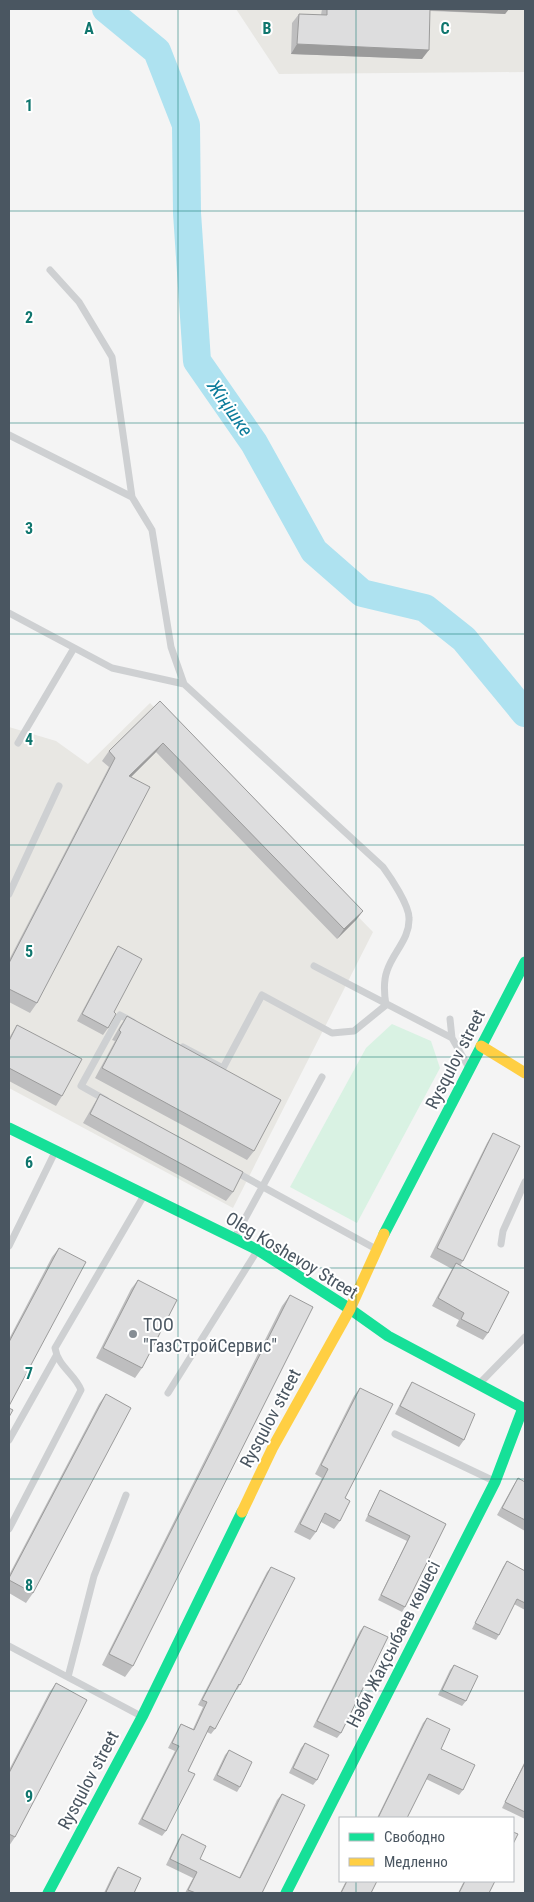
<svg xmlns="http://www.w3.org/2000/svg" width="534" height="1902" font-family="'Roboto Condensed',sans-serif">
<rect width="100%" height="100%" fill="#f4f4f4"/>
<!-- commercial -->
<path fill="#e8e7e3" d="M236,9H525V72L279,74Z
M150,703L373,932L233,1208L9,1088V727L56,741L88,764Z"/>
<!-- green -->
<path fill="#d9f2e3" d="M392,1024L431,1041L440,1068L357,1223L290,1187L366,1048Z"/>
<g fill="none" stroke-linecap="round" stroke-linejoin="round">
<!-- river -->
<path stroke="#aee2f0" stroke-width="28" d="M106,9L157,51L186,125L187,213L197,361L254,443L314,551L362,593L425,608L464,639L525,713"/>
<!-- lane -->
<path stroke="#ced0d2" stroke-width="7" d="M50,270L79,302L112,357L132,497L152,530L171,647L184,684
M9,435L132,497
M9,613L112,668L184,684L383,867C391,878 409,905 409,918C410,939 393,952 387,971C383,982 384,993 386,1005L354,1031L332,1033L262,995L223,1068L183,1047
M18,743L74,648
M9,894L59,786
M314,966L452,1038
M450,1019L452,1038L468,1066
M106,1100L81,1086L120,1015L133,1022
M234,1171L376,1249
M235,1237L322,1077
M501,1244L503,1231L525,1182
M9,1246L55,1152
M481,1382L525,1337
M168,1393L257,1251
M395,1434L494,1481
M9,1440L56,1356
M9,1529L81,1390C75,1374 58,1367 55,1348L143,1197
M9,1646L141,1716
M68,1677L94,1576L126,1495"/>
<!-- fast -->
<path stroke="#16e098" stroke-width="11" d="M9,1128L258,1250L350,1309L388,1336L525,1409
M384,1234L525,962
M48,1893L142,1717L242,1512
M286,1893L495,1482L523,1408"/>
<!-- slow -->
<path stroke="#ffcf43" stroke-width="11" d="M481,1046L525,1073
M242,1512L273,1447L350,1309L384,1234"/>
</g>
<!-- wall -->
<path fill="#bebebf" d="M322,9H509L505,14L430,11L422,59L291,54L292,23L299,14L321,15Z
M160,701L363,911L356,920L337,939L156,752L131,777L37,1003L30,1013L9,1002V960L109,767L102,761L109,751Z
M118,946L114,1012L108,1028L103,1035L77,1021L113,954Z
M127,1016L254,1151L247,1160L95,1078L115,1041L112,1040L120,1026Z
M17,1025L62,1096L56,1106L9,1081V1038Z
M100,1094L233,1192L226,1201L83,1123L94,1104Z
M493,1133L463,1261L460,1266L488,1333L483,1340L456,1326L459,1320L432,1306L452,1269L430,1257L487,1143Z
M59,1248L9,1406V1339L52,1257Z
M138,1280L142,1368L135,1378L96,1358L131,1289Z
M290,1295L133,1666L125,1677L102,1665L282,1306Z
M412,1382L464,1440L459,1447L395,1414L407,1390Z
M360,1388L345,1498L340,1521L334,1529L321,1522L316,1532L310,1540L294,1532L322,1478L315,1474L354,1396Z
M106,1394L33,1593L26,1603L9,1593V1575L99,1404Z
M518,1478L525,1482V1531L497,1515L513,1486Z
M380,1490L446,1524L405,1607L402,1612L378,1600L407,1541L365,1521L377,1496Z
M507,1561L525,1571V1610L514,1604L499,1635L496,1640L472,1629L503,1567Z
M271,1567L240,1685L237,1690L236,1689L215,1729L211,1734L207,1732L188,1771L166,1831L162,1836L138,1824L175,1751L168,1748L178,1729L181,1724L193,1729L203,1707L198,1705L267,1572Z
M364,1626L341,1733L337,1738L313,1727L360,1631Z
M454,1665L466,1701L462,1706L438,1695L450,1670Z
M56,1683L15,1837L9,1846V1770L49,1693Z
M427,1718L441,1749L463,1790L459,1795L426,1779L407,1818H377L423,1723Z
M305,1743L317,1780L313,1785L289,1773L301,1748Z
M229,1750L240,1787L237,1792L213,1780L225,1755Z
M525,1761V1819L502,1808Z
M282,1794L262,1893H185L193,1878L166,1865L178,1840L182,1834L200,1859L239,1878L277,1800Z
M118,1867L134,1893H104L114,1872Z
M346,1881H377L371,1893H340Z
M464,1881H495L489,1893H458Z"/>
<!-- shaded-wall -->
<path fill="#9b9b9b" d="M425,9H509L505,14L424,10Z
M297,44L429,50L422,59L291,54Z
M163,743L156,752L122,786L129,776Z
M363,911L356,920L337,939L344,929Z"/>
<!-- building -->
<path fill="#ddddde" stroke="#9b9b9b" d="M327,9H430L429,50L297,44L299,14L327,15Z
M160,701L363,911L344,929L163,743L129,776L150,787L37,1003L9,989V963L115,758L109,751Z
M118,946L142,959L114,1012L116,1014L108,1028L82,1014Z
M127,1016L281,1100L254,1151L102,1068L121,1032L119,1030Z
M17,1025L82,1059L62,1096L9,1068V1041Z
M100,1094L243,1172L233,1192L90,1114Z
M493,1133L520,1146L463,1261L437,1248Z
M59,1248L86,1262L9,1406V1342Z
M456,1263L509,1292L488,1333L461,1319L464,1313L438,1298Z
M138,1280L177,1300L142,1368L103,1348Z
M290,1295L313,1307L133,1666L109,1654Z
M412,1382L475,1414L464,1440L400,1406Z
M360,1388L393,1404L345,1498L350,1501L340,1521L325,1513L316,1532L300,1524L328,1469L321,1465Z
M106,1394L131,1408L33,1593L9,1580V1578Z
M9,1408L13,1410L9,1417Z
M518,1478L525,1482V1520L502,1508Z
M380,1490L446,1524L405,1607L381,1595L410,1536L368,1515Z
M507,1561L525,1571V1603L517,1599L499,1635L475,1623Z
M271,1567L295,1578L240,1685L239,1684L215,1729L210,1726L188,1771L195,1774L166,1831L142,1819L179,1746L172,1743L181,1724L194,1730L207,1702L202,1700Z
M364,1626L388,1637L341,1733L317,1721Z
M454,1665L478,1676L466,1701L442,1690Z
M56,1683L87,1700L15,1837L9,1834V1773Z
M427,1718L450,1729L441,1749L475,1765L463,1790L429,1774L407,1818H378Z
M305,1743L329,1755L317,1780L293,1768Z
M229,1750L252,1762L240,1787L217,1775Z
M525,1763V1812L505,1802Z
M282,1794L305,1805L262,1893H196L188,1890L197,1872L170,1859L182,1834L206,1846L200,1859L240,1878Z
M513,1832L518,1834L513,1844Z
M118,1867L141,1878L134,1893H109L106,1892Z
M347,1881H377L371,1893H341Z
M465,1881H495L489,1893H459Z"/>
<!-- grid -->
<path fill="none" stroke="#0f766e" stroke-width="1" stroke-opacity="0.55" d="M178,9V1893M356,9V1818M9,211H525M9,423H525M9,634H525M9,845H525M9,1057H525M9,1268H525M9,1479H525M9,1691H525M356,1881V1893"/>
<!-- markers -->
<circle fill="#868d94" stroke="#fff" stroke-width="2" cx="133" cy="1334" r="5"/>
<g text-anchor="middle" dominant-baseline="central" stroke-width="4" stroke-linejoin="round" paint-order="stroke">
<!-- street labels -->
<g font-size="18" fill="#4a5661" stroke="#fff">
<text transform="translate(455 1059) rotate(-63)">Rysqulov street</text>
<text transform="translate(292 1255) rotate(31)">Oleg Koshevoy Street</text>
<text transform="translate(270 1418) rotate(-62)">Rysqulov street</text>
<text transform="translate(393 1644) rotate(-63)">Нәби Жақсыбаев көшесі</text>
<text transform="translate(88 1780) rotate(-62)">Rysqulov street</text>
</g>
<!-- poi labels -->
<g font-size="18" fill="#4a5661" stroke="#fff" text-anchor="start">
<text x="143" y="1324">ТОО<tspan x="143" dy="21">"ГазСтройСервис"</tspan></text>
</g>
<!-- water labels -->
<g font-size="19" font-style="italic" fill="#0c7c9b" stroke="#fff">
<text transform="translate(230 408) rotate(55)">Жіңішке</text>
</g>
</g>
<g font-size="16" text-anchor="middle" font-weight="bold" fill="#0f766e" stroke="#fff" stroke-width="4" stroke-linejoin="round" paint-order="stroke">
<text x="89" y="34">A</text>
<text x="267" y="34">B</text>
<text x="445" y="34">C</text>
<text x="29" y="111">1</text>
<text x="29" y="323">2</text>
<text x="29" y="534">3</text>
<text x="29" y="745">4</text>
<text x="29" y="957">5</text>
<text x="29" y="1168">6</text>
<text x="29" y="1379">7</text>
<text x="29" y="1591">8</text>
<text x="29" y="1802">9</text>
</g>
<!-- border -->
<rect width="534" height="1902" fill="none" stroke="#4a5661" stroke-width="20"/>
<!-- legend -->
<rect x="339" y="1817" width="175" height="65" fill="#ffffff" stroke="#b7bbc0"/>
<rect x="349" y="1833" width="25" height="8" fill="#16e098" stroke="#b7bbc0"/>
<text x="384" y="1842" font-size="15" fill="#4a5661">Свободно</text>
<rect x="349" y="1858" width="25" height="8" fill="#ffcf43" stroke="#b7bbc0"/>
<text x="384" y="1867" font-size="15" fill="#4a5661">Медленно</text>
</svg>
